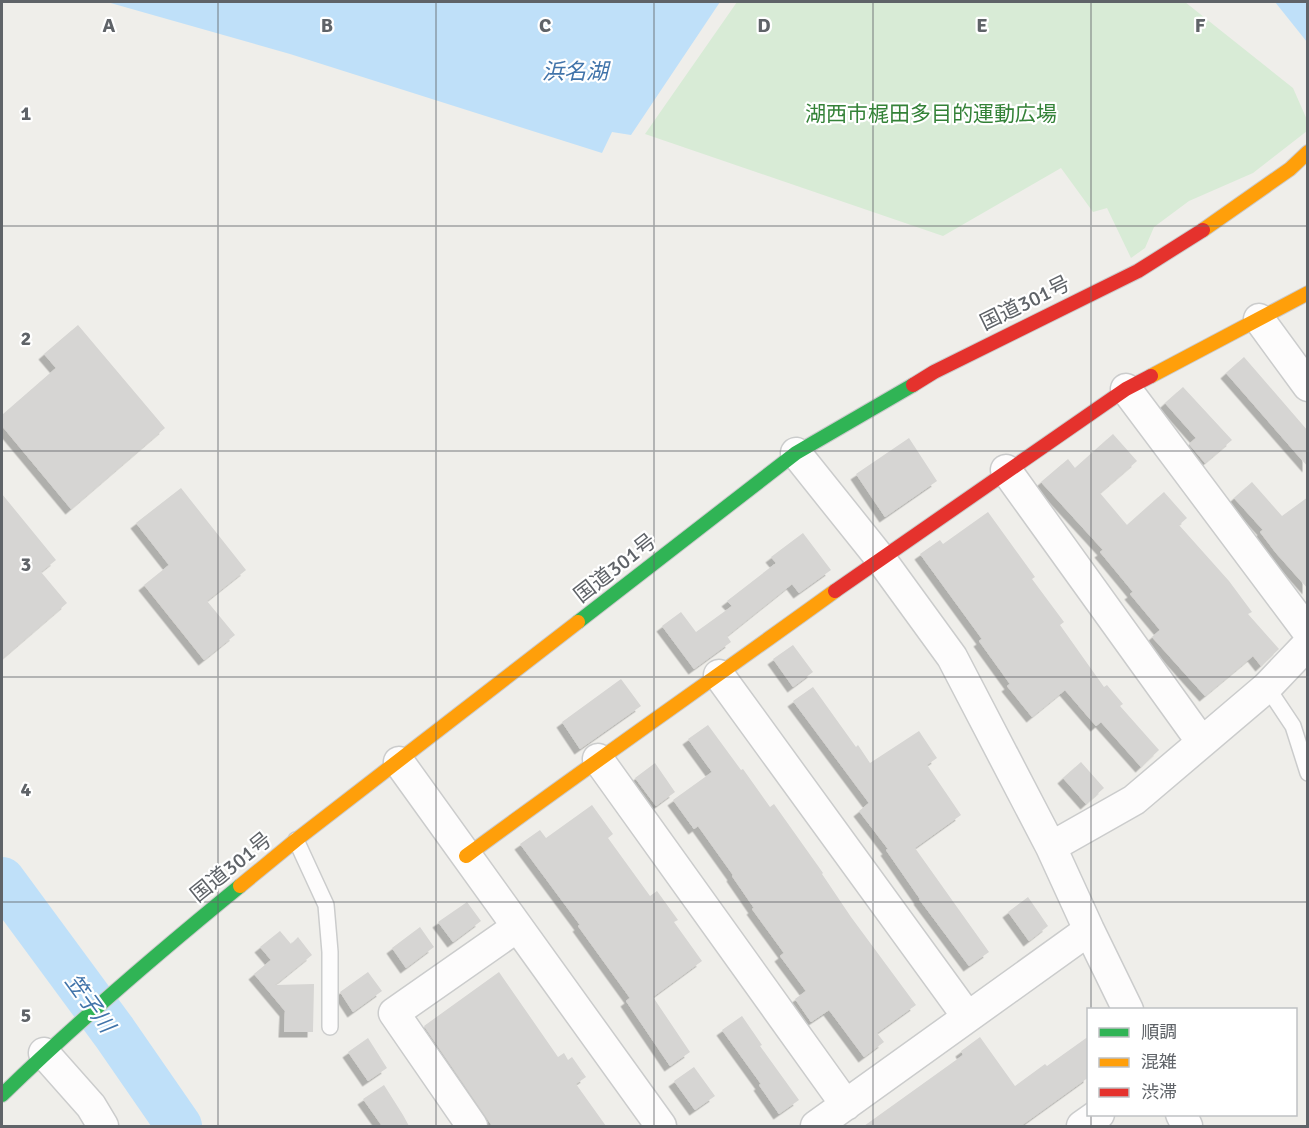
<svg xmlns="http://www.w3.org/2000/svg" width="1309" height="1128" font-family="Signika,'Noto Sans JP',sans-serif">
<defs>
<filter id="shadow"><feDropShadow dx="-5.5" dy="5.5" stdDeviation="0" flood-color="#0004"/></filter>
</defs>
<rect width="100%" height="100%" fill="#efeeea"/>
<!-- green -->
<path fill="#d8ebd6" d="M737,2H1185L1293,88L1308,122L1307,131L1253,173L1189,201L1154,227L1145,248L1131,258L1107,208L1093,212L1061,168L943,236L645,134Z"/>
<!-- water -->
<path fill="#bfe0f9" d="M107,2H720L631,135L612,132L602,153L290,54Z
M1275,2H1307V42Z"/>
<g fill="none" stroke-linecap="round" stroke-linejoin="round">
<!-- river -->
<path stroke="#bfe0f9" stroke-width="46" d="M2,880L114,1032L179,1126"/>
</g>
<!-- building -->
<path fill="#d6d5d3" filter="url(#shadow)" d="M78,325L165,428L71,509L2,426V415L56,368L44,354Z
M1244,357L1308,431V467L1226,373Z
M1183,387L1232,440L1205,463L1189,444L1196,438L1165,403Z
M1113,434L1137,461L1100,493L1127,525L1164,492L1187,518L1179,525L1229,581L1252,612L1248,614L1279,649L1261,666L1253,656L1205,696L1152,637L1160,630L1130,594L1133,592L1100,552L1103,550L1041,482L1068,459L1075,468Z
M909,438L937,481L885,517L856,474Z
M1252,482L1282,516L1308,497V589L1276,553L1260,532L1263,530L1234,498Z
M181,488L246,570L207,601L235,635L204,660L144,585L169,565L136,523Z
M2,494L56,560L41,572L67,603L2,659Z
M988,512L1035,577L1032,579L1064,622L1060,625L1104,687L1107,685L1123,704L1120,706L1159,750L1141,767L1101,722L1096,726L1065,690L1032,717L1007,686L1010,684L979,641L982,639L920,554L940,540L943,544Z
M803,533L831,570L799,593L792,584L727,636L731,642L694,669L662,626L681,612L696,632L732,606L727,601L776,563L771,557Z
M793,645L813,672L793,687L773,659Z
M621,679L641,706L580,749L562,722Z
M813,687L856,747L858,745L870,763L919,731L937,758L927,765L961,815L915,848L989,952L969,966L919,899H920L886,850L888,849L859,811L869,803L793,701Z
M708,725L741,770L743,769L770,807L774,804L823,873L822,874L851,917L916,1005L877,1033L884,1042L864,1057L829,1010L811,1022L795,999L806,991L780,956L784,953L752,909L754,908L732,876L733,875L698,826L694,829L673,800L712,772L688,739Z
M1081,762L1104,788L1086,804L1063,778Z
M655,763L675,792L656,806L635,778Z
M592,805L613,834L608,838L650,896L657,891L678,920L674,922L702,961L653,997L690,1052L670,1066L626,1001L630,998L578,926L580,925L520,844L540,830L546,838Z
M1028,897L1048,926L1029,941L1008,912Z
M467,902L481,921L453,942L438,922Z
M420,927L434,947L406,968L392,948Z
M280,931L291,944L298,937L312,955L275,985L314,984L313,1032H284L285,1011L254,974L271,960L260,947Z
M368,972L382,991L353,1012L340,992Z
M499,972L558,1057L564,1053L568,1060L572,1057L586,1077L576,1084L606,1126H492L488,1120L424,1026Z
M742,1016L762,1045L760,1046L799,1100L779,1114L759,1085L761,1084L722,1030Z
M1089,1036V1077L1021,1126H864L963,1055L961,1051L980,1037L1015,1086L1045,1064L1047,1066Z
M368,1038L387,1068L368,1081L348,1052Z
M694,1067L715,1096L695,1110L674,1081Z
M384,1085L403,1115L409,1126H382L363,1099Z"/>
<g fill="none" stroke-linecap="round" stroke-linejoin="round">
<!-- lane casing -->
<g stroke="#cbcccc" stroke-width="18">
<path id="lane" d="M1267,687L1293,726L1308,773
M296,840L326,905L330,952V1027"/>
</g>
<!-- street casing -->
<g stroke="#cbcccc" stroke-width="33">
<path id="street" d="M1259,319L1308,386
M1126,389L1308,632
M796,453L880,558L952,657L1051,847L1089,930L1128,1010
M1006,470L1201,741
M719,675L967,1016
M598,759L846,1105
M399,762L661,1126
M1051,847L1134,800L1267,687L1308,644
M44,1053L91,1106L103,1126
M1181,1114L1187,1126
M472,1126L394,1013L517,927
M816,1126L1089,930
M1082,1126L1099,1114"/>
</g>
<!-- fast casing -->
<g stroke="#cacacb" stroke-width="16">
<path id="fast" d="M578,622L796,453L913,385
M2,1095C78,1021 158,953 240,886"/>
</g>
<!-- slow casing -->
<g stroke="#cacacb" stroke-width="16">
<path id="slow" d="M1203,230L1290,169L1308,152
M1151,376L1308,293
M466,856C588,766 712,680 835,591
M240,886L296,840L578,622"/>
</g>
<!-- jam casing -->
<g stroke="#cacacb" stroke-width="16">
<path id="jam" d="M913,385L934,372L1138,271L1203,230
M835,591L1126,389L1151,376"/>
</g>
<!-- lane -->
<use href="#lane" stroke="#fdfcfc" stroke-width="15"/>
<!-- street -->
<use href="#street" stroke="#fdfcfc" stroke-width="30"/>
<!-- fast -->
<use href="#fast" stroke="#30b455" stroke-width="14"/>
<!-- slow -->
<use href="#slow" stroke="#ff9f0a" stroke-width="14"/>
<!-- jam -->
<use href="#jam" stroke="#e5322d" stroke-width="14"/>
</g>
<!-- grid -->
<path fill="none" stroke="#5f6368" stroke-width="1.5" stroke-opacity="0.55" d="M218,2V1126M436,2V1126M654,2V1126M873,2V1126M1091,2V1010M2,226H1308M2,451H1308M2,677H1308M2,902H1308M1091,1114V1126"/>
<g text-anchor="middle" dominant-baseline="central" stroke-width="4.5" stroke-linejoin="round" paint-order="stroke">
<!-- park labels -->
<g font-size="21" fill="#348238" stroke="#fff">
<text x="931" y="114">湖西市梶田多目的運動広場</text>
</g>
<!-- street labels -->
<g font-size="21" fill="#5f6368" stroke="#fff">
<text transform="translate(1025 303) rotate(-26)">国道301号</text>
<text transform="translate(615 568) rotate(-38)">国道301号</text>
<text transform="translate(231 867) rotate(-39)">国道301号</text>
</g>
<!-- water labels -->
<g font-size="22" font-style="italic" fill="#4174aa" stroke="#fff">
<text x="575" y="71">浜名湖</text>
<text transform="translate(90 1003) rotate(54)">笠子川</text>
</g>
</g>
<g font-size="20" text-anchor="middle" font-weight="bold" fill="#5f6368" stroke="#fff" stroke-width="4.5" stroke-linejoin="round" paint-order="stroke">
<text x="109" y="32">A</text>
<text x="327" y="32">B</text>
<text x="545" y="32">C</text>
<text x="764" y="32">D</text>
<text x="982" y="32">E</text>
<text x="1200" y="32">F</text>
<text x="26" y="120">1</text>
<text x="26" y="345">2</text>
<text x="26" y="571">3</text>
<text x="26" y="796">4</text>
<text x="26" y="1022">5</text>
</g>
<!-- border -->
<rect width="1309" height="1128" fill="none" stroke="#5f6368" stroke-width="6"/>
<!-- legend -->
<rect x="1087" y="1008" width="210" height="108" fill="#ffffff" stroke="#bfc1c3" stroke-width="1.5"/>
<rect x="1099" y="1028" width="30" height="9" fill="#30b455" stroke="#bfc1c3" stroke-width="1.5"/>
<text x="1141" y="1038" font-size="18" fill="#5f6368">順調</text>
<rect x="1099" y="1058" width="30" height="9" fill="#ff9f0a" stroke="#bfc1c3" stroke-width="1.5"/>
<text x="1141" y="1068" font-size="18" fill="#5f6368">混雑</text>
<rect x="1099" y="1088" width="30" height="9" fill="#e5322d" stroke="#bfc1c3" stroke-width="1.5"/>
<text x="1141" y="1098" font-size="18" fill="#5f6368">渋滞</text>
</svg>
